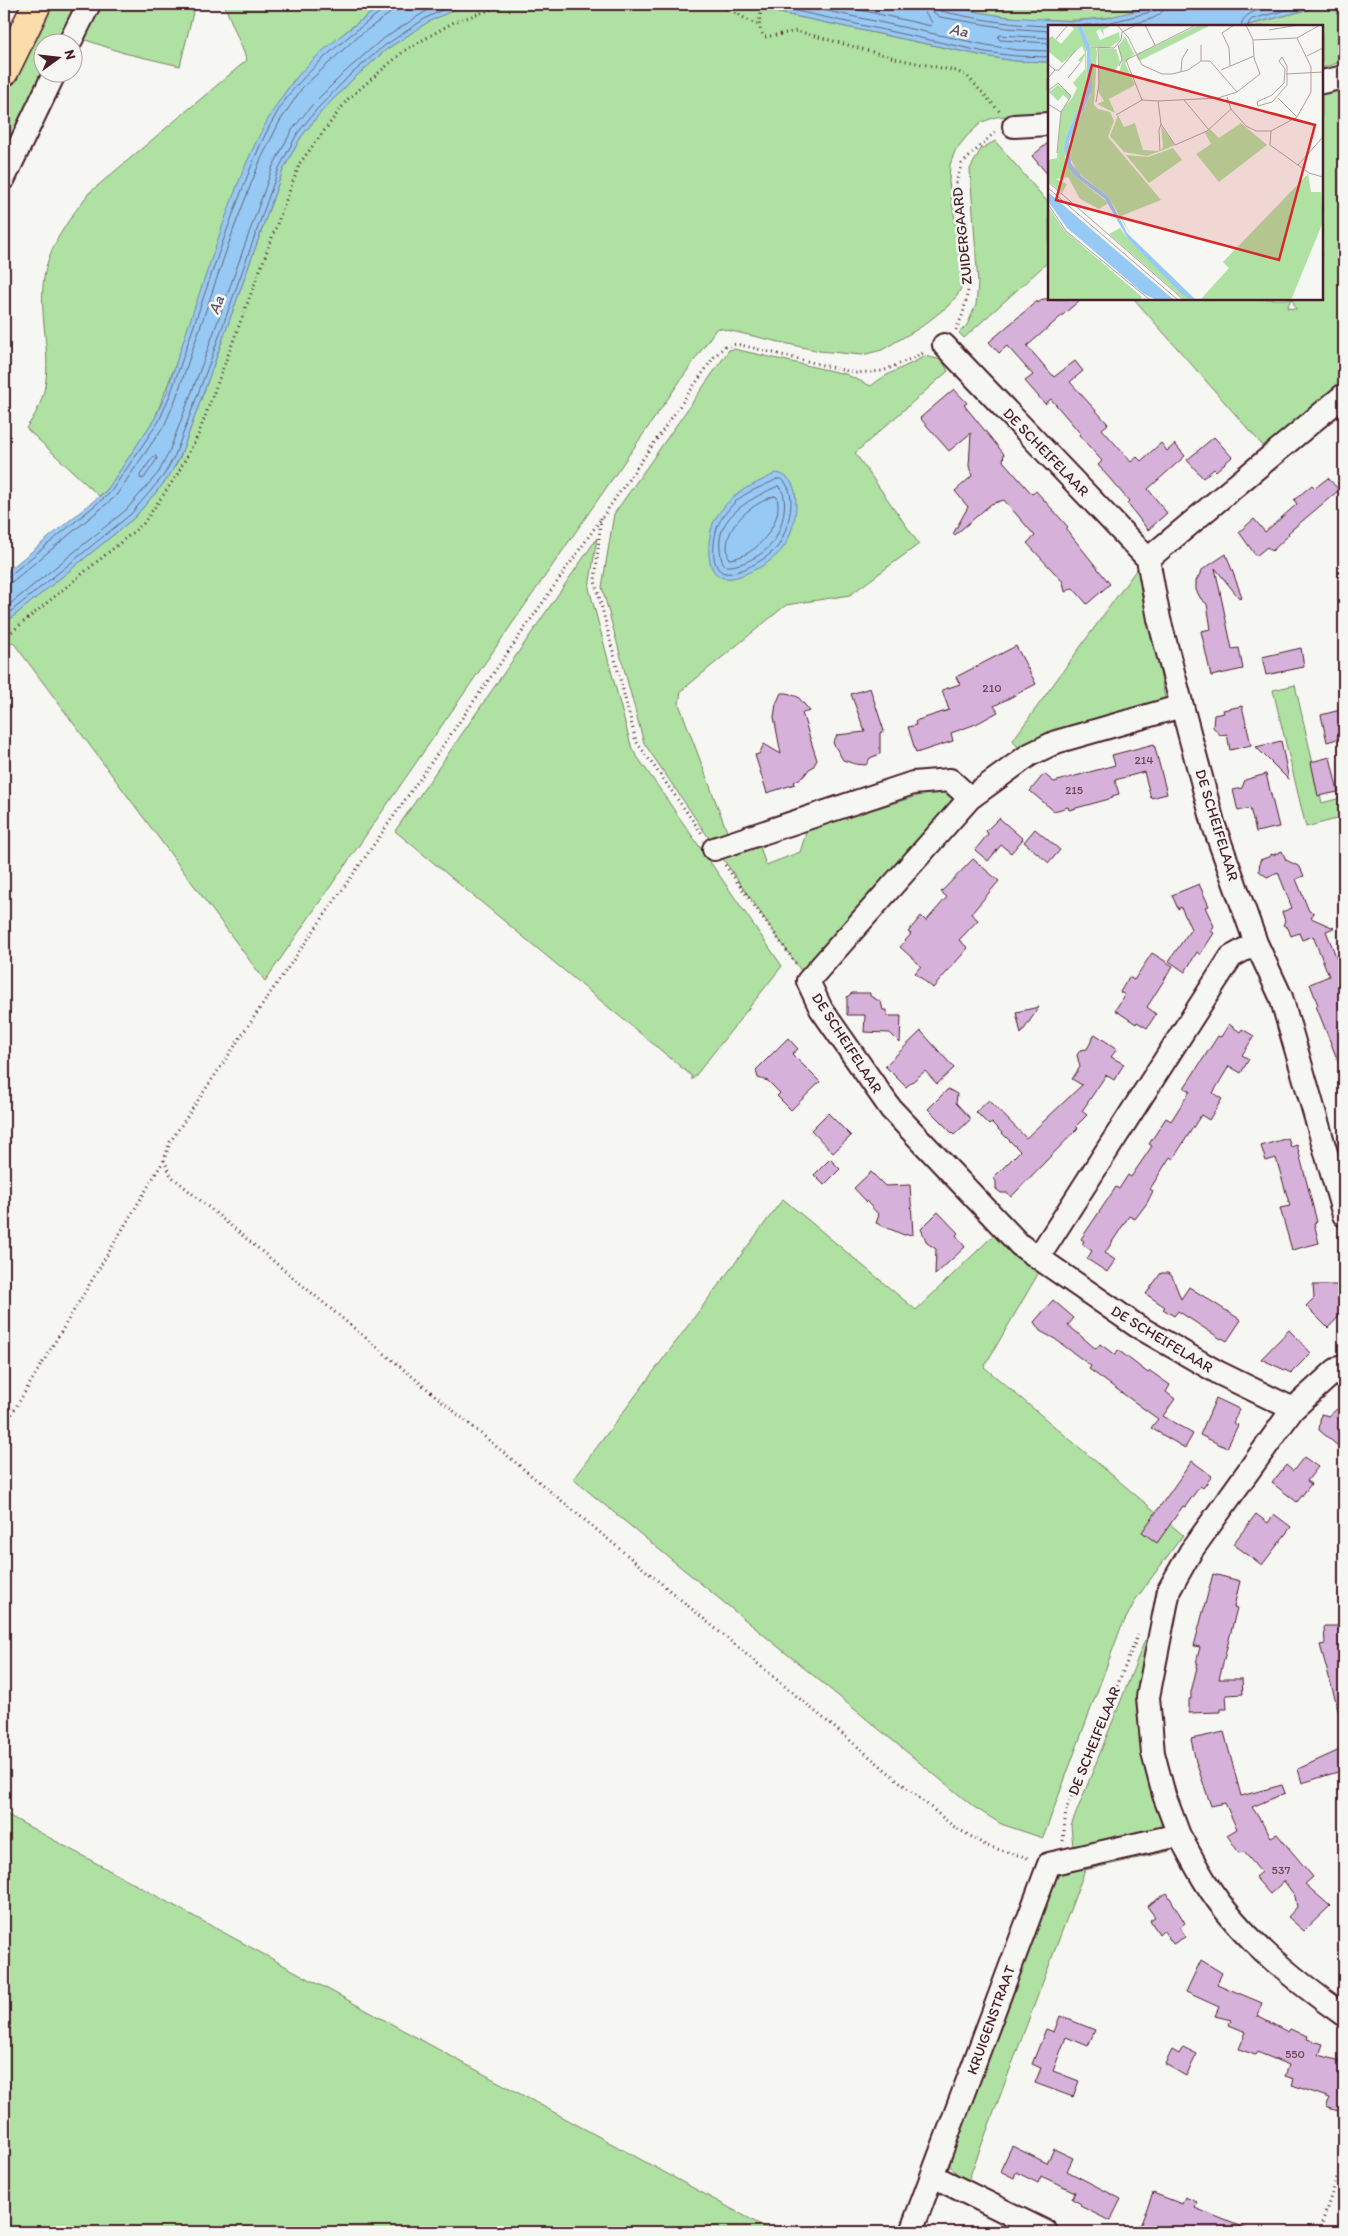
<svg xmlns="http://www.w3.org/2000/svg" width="1348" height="2236" font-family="Itim,sans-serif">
<rect width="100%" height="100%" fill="#f6f6f2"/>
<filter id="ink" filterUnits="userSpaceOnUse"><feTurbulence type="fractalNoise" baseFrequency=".02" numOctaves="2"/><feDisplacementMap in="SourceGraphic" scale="10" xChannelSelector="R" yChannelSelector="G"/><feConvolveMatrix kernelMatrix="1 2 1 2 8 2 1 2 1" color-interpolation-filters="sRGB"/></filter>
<g filter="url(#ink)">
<!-- green -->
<path fill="#aee1a2" stroke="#7c8066" d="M50,4H77L59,42H42V72L4,158V99Z
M93,4H195L180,66L124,53L77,37Z
M224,4H384L350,28L293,81L271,115L155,418L118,474L107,490L99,496L26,428C66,376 34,327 45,272C51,242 71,217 89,193L247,60Z
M466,4H737L984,56L1016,61L1049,62V113L996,117L982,122L966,137L955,151L950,165L949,182L963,272L962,286L957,296L948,306L921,327L882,350L862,355L819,351L718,328L716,329L265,981L13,642L4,649V624L134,518L168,478L180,457L215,361L283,170L301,137L321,112L353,79L387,49L428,22Z
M931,4H1164C1144,8 1124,16 1103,18C1046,25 987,15 931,4Z
M1329,4H1344V61L1322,68V26H1245Z
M1344,76V390L1271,455L1134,299H1291L1287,308L1296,309L1292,299H1322V82Z
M995,141L1046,200L1049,198V261L964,338L959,333L967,325L976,305L978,284L970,169L981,149Z
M734,349L845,374L871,386C887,372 907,367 925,356L942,360L948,371L855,453L919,544L850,595L786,605L681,691L679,704L731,842L715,847L644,743L602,587L614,514L729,350Z
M597,538L589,588L632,749L782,966L692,1080V1076L395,831Z
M1139,566L1166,703L1151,712L1018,748L1013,740Z
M1295,685L1322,803L1344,797V817L1306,827L1273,690Z
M943,788L964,807L808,981L721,856L759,844L766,865L800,852L807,830Z
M783,1199L916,1310L1002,1227L1045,1262L984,1367L1183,1535L1136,1599L1120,1630L1043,1838L1001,1824L974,1807L573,1479Z
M1145,1640L1150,1642L1161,1825L1157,1831L1073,1847L1071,1826Z
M4,1813L774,2232H4Z
M1174,1848L1170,1851L1085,1870L968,2181L956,2173L950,2166L949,2154L1052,1875L1061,1866Z"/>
<!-- water -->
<path fill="#96c9f3" stroke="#7885a3" d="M384,4H466L428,22L387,49L353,79L321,112L301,137L283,170L215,361L180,457L168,478L134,518L4,624V574L107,490L155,418L166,394C181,347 197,300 213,254C233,195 254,132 292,83C315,53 354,25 384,4Z
M737,4H931L1008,17L1075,21L1106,18L1164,4H1329L1245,26H1049V62L1016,61L984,56Z
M776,473C807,476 796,531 783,548C777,556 766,565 756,569C747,573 735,580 724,578C703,574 708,535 714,521C718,514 725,505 730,500C743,487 761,482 776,473Z"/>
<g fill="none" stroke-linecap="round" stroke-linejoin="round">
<!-- shore -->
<path stroke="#68637b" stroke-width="1" d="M764,4L985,52L1016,56L1049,57
M795,4L986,45L1017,50L1049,51
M834,4L931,26L932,22L925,13L923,4
M930,4L933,12L940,17L1007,28L1049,31
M937,4L941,11C993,23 1052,31 1106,23C1122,20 1138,15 1154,11L1158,8L1159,4
M1118,26C1132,23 1164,22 1165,4
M1241,26C1243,9 1270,8 1284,4
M1248,26L1249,22L1252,19L1309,4
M1049,38L1000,35L998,37L1000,40L1049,43
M156,456L157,459L144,478L141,479L140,475L153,457Z
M777,479H782C793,490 792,504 789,518C787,526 784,535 780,543C774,555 739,576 725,573C708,569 714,536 718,525C721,518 729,509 734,503C746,491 763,487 777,479Z
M778,486C791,495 782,529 774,541C765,554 742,567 726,566C720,561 721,555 720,548C716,515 754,497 778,486Z
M774,496L777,497C784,523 755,558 729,559C719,529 750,505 774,496Z
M4,578L9,576L110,493L159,421L170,395C193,330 214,263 239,198C254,159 270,115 298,84C324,55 354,32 384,9L386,4
M4,584L13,581L115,497L165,424L176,398L234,228L260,161L280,121L302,88L357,37L389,14L392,4
M4,609L126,510L159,472L169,452L205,357L273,166L292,130L312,105L345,72L380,41L423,13L440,4
M4,617L131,514L164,475L175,455L211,359L279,168L297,134L317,109L349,76L384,46L426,18L454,4"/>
</g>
<!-- building -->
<path fill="#d6b2db" stroke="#4a1f2b" d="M1049,142V176L1032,156Z
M1043,299H1081L1027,346L1054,377L1075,361L1083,371L1070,382L1108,424L1102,429L1131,462L1137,457L1141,461L1161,443L1167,451L1175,444L1185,456L1148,489L1167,513L1148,530L1127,503L1129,501L1098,465L1102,461L1079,435L1080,433L1051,399L1045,404L1025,381L1033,375L1007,346L999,353L989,342L1037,301L1038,303Z
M954,389L967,403L964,405L1004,454L1003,461L1032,494L1036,491L1068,527L1066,529L1110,584L1087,604L1073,588L1065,592L1063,582L1027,543L1035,536L1004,500L991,504L955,535L953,534L968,507L955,491L972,476L969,466L971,433L949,451L920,418Z
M1214,437L1232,457L1216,471L1214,469L1203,478L1187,460Z
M1328,478L1339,490L1288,533L1289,535L1272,551L1267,547L1256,556L1239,532L1254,519L1265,532L1297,504L1294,500L1312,485L1315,488Z
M1226,554L1242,597L1240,599L1215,568L1232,649L1239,648L1243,669L1211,676L1201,631L1211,629L1207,604L1201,599L1196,590V581L1202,570Z
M1016,646L1036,684L994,706L998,712L976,724L951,733L953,741L916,753L908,727L916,725L915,722L918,720L949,710L942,690L960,684L956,677Z
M1301,648L1304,667L1266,675L1262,657Z
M870,688L884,731L880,733V754L870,758L866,765L855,764L843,760L833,743L837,735L865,732L851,694Z
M781,693H787L798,697L810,711L802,713L817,760L813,767L809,769L804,776L794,782L795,784L767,793L755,755L759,754L764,744L781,754L774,717L776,704Z
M1242,706L1251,745L1230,750L1227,734L1220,735L1213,727L1214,715L1224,713L1223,710Z
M1344,709V737L1327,742L1321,715Z
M1281,741L1289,780L1256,747Z
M1154,744L1167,794L1151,798L1144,772L1115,780L1119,794L1112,796L1113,798L1069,810L1068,807L1054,811L1030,791L1044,774L1054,782L1115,765L1112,755Z
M1330,757L1338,792L1318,796L1311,762Z
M1266,774L1279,827L1256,832L1250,808L1238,811L1233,790L1242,788L1245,780Z
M999,818L1023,839L1011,853L1001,845L988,861L975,850L988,834L986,831Z
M1035,829L1060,850L1049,863L1024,842Z
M1282,851L1286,860L1300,867L1304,876L1296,879L1309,911L1314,913L1311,918L1334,928L1326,931L1339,964L1344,963V1076L1316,1006L1318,1005L1310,984L1329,976L1313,936L1302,940L1299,933L1291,936L1288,928L1283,925L1285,921L1282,912L1292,908L1278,872L1267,877L1259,871L1260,860L1271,856V854L1273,855Z
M973,859L999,881L971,914L978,920L959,940L968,948L933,988L915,973L921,966L900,947L911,934L908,932L921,916L926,921L947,897L941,892Z
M1199,884L1209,906L1205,907L1214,926L1211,931L1214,933L1200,955L1197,952L1185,972L1169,961L1191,929L1181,907L1178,909L1172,895Z
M1152,953L1173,966L1147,1007L1156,1014L1147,1028L1137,1022L1136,1024L1115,1010L1125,995L1120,992L1129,977L1134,980Z
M852,993H870V996L881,1002L883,1010H887V1016H901L900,1043L890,1033L864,1032L865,1015H847V997Z
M1039,1007L1021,1034L1016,1012Z
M1229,1024L1240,1032L1242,1029L1254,1036L1242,1055L1249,1059L1241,1073L1229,1066L1213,1093L1222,1099L1209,1120L1201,1115L1173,1159L1170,1157L1150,1189L1153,1191L1147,1203L1135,1219L1129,1216L1105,1253L1115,1260L1107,1272L1087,1259L1092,1251L1082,1244L1084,1241L1081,1239L1116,1187L1119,1189L1128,1175L1131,1177L1152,1146L1149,1144L1166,1118L1171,1121L1190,1091L1184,1088L1218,1036L1221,1037Z
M921,1031L954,1068L937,1084L925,1071L906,1087L885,1066Z
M1095,1034L1117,1049L1111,1057L1124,1064L1114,1080L1106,1075L1082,1111L1087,1115L1076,1126L1078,1128L1011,1197L1008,1193H1001L996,1189V1181L993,1178L1020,1151L992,1123L989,1125L976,1112L989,1100L1026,1138L1082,1085L1072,1079L1080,1067L1077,1055L1080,1050L1087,1049Z
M788,1038L798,1049L792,1054L820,1082L791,1110L777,1096L780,1093L768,1081L758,1078L756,1070Z
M948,1089L957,1094L956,1103L971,1119L954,1135L928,1109Z
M828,1113L851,1136L833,1153L811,1130Z
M1288,1138L1291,1147L1297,1145L1317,1222L1314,1223L1319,1243L1292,1250L1280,1208L1290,1206L1276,1158L1266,1161L1261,1146Z
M830,1159L840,1169L824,1185L814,1175Z
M871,1172L885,1186L910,1185L913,1234L904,1235L876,1223L879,1215L854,1188Z
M938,1212L958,1233L956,1235L965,1247L935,1275L936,1249L927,1243L921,1229Z
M1161,1273H1168L1172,1276L1181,1299L1189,1287L1241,1320L1227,1341L1222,1338L1221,1339L1178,1311L1174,1316L1163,1309L1165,1307L1146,1294Z
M1313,1285H1341L1344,1311L1328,1328L1306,1306L1314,1298Z
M1053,1300L1074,1318L1068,1325L1096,1349L1100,1344L1115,1355L1118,1350L1148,1373L1150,1371L1170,1385L1166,1392L1175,1399L1163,1416L1193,1434L1185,1448L1151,1428L1158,1419L1089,1369L1091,1366L1055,1339L1040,1331L1034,1322Z
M1289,1330L1311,1353L1291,1373L1261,1359Z
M1216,1398L1239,1409L1233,1423L1238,1425L1227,1448L1200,1435Z
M1337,1409L1344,1418V1451L1319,1430L1321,1414L1329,1416Z
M1304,1457L1318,1467L1307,1481L1311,1484L1297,1502L1272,1483L1286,1465L1293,1471Z
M1192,1461L1212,1476L1203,1488L1200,1486L1185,1507L1183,1506L1157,1543L1142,1532Z
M1256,1514L1268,1523L1274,1514L1291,1527L1262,1565L1233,1544Z
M1213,1574L1240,1581L1234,1607L1237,1608L1219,1679H1242L1243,1694L1226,1695L1227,1709H1220V1712L1189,1713V1699H1191V1692L1198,1663H1196L1200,1647L1194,1646Z
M1324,1626H1344V1715L1340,1716L1320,1645L1325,1644Z
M1224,1732L1241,1796L1282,1785L1285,1793L1252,1807L1271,1837L1277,1834L1313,1877L1305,1884L1330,1906L1304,1931L1288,1917L1297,1907L1295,1896L1284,1881L1270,1894L1255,1877L1261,1872L1244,1852L1239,1853L1227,1835L1237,1829L1225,1803L1211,1806L1196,1762L1191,1739Z
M1344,1748V1770L1302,1783L1298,1769Z
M1167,1893L1185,1923L1180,1927L1185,1937L1173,1944L1163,1930L1159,1934L1150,1920L1155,1917L1147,1906Z
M1201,1960L1222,1973L1217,1984L1262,2003L1257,2016L1288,2032L1290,2029L1308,2036L1307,2039L1323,2044L1319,2055L1344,2062V2113L1326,2107L1330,2098L1292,2085L1294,2079L1285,2076L1289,2065L1257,2052L1255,2055L1239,2049L1246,2032L1229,2025L1231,2020L1215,2016L1219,2007L1186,1992Z
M1060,2016L1095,2030L1088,2046L1066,2037L1053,2071L1079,2081L1073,2097L1035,2083L1041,2068L1032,2064L1046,2029L1054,2032Z
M1183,2047L1197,2054L1186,2076L1165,2064L1172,2050L1179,2054Z
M1012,2146L1047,2163L1054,2149L1073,2158L1067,2171L1121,2199L1110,2221L1080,2206L1081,2204L1072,2199L1075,2192L1041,2176L1038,2183L1016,2172L1014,2178L1000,2171Z
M1153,2193L1182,2204L1185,2197L1197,2202L1195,2208L1254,2232H1174L1163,2228L1161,2232H1153L1146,2229L1140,2226Z"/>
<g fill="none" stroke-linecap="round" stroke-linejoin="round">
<!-- minor casing -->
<g stroke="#4a1f2b" stroke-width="26">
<path id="minor" d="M70,42L89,4
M1322,82L1344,77
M1014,126L1049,124
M4,178L55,72
M944,345L1148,559L1159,619L1182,706L1056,742L1029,755L970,798L808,981L821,1009L891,1109L1020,1245L1137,1326L1219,1373L1293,1409
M1148,559L1344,395
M1182,706L1214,826L1256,943L1281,997L1344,1215
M714,849L913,783L950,780L970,798
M1038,1258L1231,957L1256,943
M1179,1835C1188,1851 1196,1867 1206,1883C1239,1936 1294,1980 1344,2015
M933,2176L1046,2232
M911,2232L1049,1864L1179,1835L1164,1795L1153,1753L1148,1697L1169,1590L1191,1551L1293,1409L1336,1370L1344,1365"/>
</g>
<!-- major casing -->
<g stroke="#4a1f2b" stroke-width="31">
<path id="major" d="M4,72L37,4"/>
</g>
<!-- path -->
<path stroke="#4a1f2b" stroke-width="3" stroke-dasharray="1 4" stroke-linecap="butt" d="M706,4L729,9L751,22L759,25
M763,4C760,15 756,28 765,37L797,31L902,60L956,71L967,76L1001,113
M956,330L963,314L970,281L958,221L956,182L962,164L997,130
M601,518L595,581L636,741L703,835
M4,638L143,524L177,475L198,435L300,163L348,99L404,51L454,22L508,4
M725,865L797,965
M164,1160L171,1176L953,1826L987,1846L1031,1859
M4,1427L164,1160L170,1142L271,992L714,357L725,346L737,344L855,373L883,371L926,352
M1063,1841L1066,1810L1138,1635
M1319,2232L1344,2157"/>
<!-- minor -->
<use href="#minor" stroke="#f6f6f2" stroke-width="22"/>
<!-- major -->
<use href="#major" stroke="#fbddab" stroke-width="28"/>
</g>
</g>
<g text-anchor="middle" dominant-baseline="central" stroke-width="5" stroke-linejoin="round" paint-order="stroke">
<!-- number labels -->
<g font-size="12" fill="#6d4457">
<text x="992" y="688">210</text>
<text x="1144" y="760">214</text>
<text x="1074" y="790">215</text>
<text x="1281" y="1870">537</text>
<text x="1295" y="2054">550</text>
</g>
<!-- street labels -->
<g font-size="15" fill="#4a1f2b" stroke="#f6f6f2">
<text transform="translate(962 236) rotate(-96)">ZUIDERGAARD</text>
<text transform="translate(1046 452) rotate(46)">DE SCHEIFELAAR</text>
<text transform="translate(1217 825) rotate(73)">DE SCHEIFELAAR</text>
<text transform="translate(847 1043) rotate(57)">DE SCHEIFELAAR</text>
<text transform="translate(1162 1339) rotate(31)">DE SCHEIFELAAR</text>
<text transform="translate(1094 1741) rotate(-68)">DE SCHEIFELAAR</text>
<text transform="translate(991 2020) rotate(-70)">KRUIGENSTRAAT</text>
</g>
<!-- water labels -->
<g font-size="16" font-style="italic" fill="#615267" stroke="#f6f6f2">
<text transform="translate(959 30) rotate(12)">Aa</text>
<text transform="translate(216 305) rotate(-70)">Aa</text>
</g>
</g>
<!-- overview -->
<g transform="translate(1048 25)">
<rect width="275" height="275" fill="#f6f6f2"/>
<path d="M22,0H29L38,22L39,65L19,109L17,132L27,151L58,176L60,178L51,184L32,174L20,152L8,154L19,159L14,168L0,156V135L9,133L13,86L24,73L29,63L25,58L37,44V30L33,38L30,35L37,28L34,21L14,38L0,26V14L4,11L13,19L26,4ZM33,0H64L55,5L56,11L52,4L48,6L52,15L71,7L72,15L61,23L42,21ZM151,0H163L91,36L88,30ZM77,11L86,29L77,38L87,60L61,74L67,88L49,79L56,76L50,66L51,23L68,24L72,37L67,46L71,48L74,36L70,22ZM42,22L48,23L49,27L46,80L50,84L62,87L66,96L60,112L113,175L73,191L83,211L60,171L30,148L22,133L23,113L43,68ZM10,60L23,70L21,75L15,70L10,76L1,67ZM70,90L76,102L87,98L95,125L112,126L99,131L76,127L62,111ZM193,98L219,120L171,157L148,129L163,119L157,108L162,104L171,113ZM113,101L127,120L113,126L115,121ZM125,123L134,135L101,158L78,130L100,132ZM260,149L263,167H273L275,197L243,275H152L181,243L175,237ZM0,181L16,205L94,272L92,275H0ZM72,203L80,214L142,275H137L61,209Z" fill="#aee1a2"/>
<path d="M29,0H33L42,21L44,65L21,117L23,138L33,151L60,171L79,208L148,275H142L133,268L80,214L57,174L27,151L20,141L16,124L19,109L39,65V27ZM0,167L126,275H109L96,269L32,214L19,203L0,176Z" fill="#96c9f3"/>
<path fill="none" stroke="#b1a0a2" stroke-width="1" d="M69,0L80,12L94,40L114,49H124L140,45L153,36H162L189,67M97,0L107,20M198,0L205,15L249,13L272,0M221,5L250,0M8,14L20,0M70,20L74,34L71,41M43,22L66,23L73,15L74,7L88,0M259,31L275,23M234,32L239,41V60L224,77L210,81L209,77L224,70L236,58L237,44L231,36ZM153,36V20M0,39L7,45L0,53M182,41L181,23L174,8L186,0M7,45H11L28,25M173,45L206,31M133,47L134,34L140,24M238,49L275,47M20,53L32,38M0,66L10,58L23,71L13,87L0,79M179,72L183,84L198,101L208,106H223L222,120L261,148L275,152M230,73L249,92M94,75L78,35L148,0M136,75L161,105M110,76L170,73L189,67L212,49L206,33L205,15M48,77L51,59L50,22M68,90L94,75L110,76L113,99L127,120L159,106L183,84M223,106L249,92L263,67V42L249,13M112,126L111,105L113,99M9,128L13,87M250,140L275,112M0,157L136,275M0,163L130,275M0,179L18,206L102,275"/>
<path fill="#d62828" fill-opacity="0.15" stroke="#d62828" stroke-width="2.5" d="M44,40L267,100L231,235L8,175Z"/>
<rect width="275" height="275" fill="none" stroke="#4a1f2b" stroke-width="2.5"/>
</g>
<!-- margin -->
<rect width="1348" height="2236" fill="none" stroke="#f6f6f2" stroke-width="20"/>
<rect x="10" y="10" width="1328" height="2216" fill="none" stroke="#4a1f2b" stroke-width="2" filter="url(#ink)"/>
<!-- north arrow -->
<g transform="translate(58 58) rotate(75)"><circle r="24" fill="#f6f6f2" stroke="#b1a0a2"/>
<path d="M0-4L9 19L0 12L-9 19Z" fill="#4a1f2b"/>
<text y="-8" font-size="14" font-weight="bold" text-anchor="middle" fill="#4a1f2b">N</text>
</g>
</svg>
